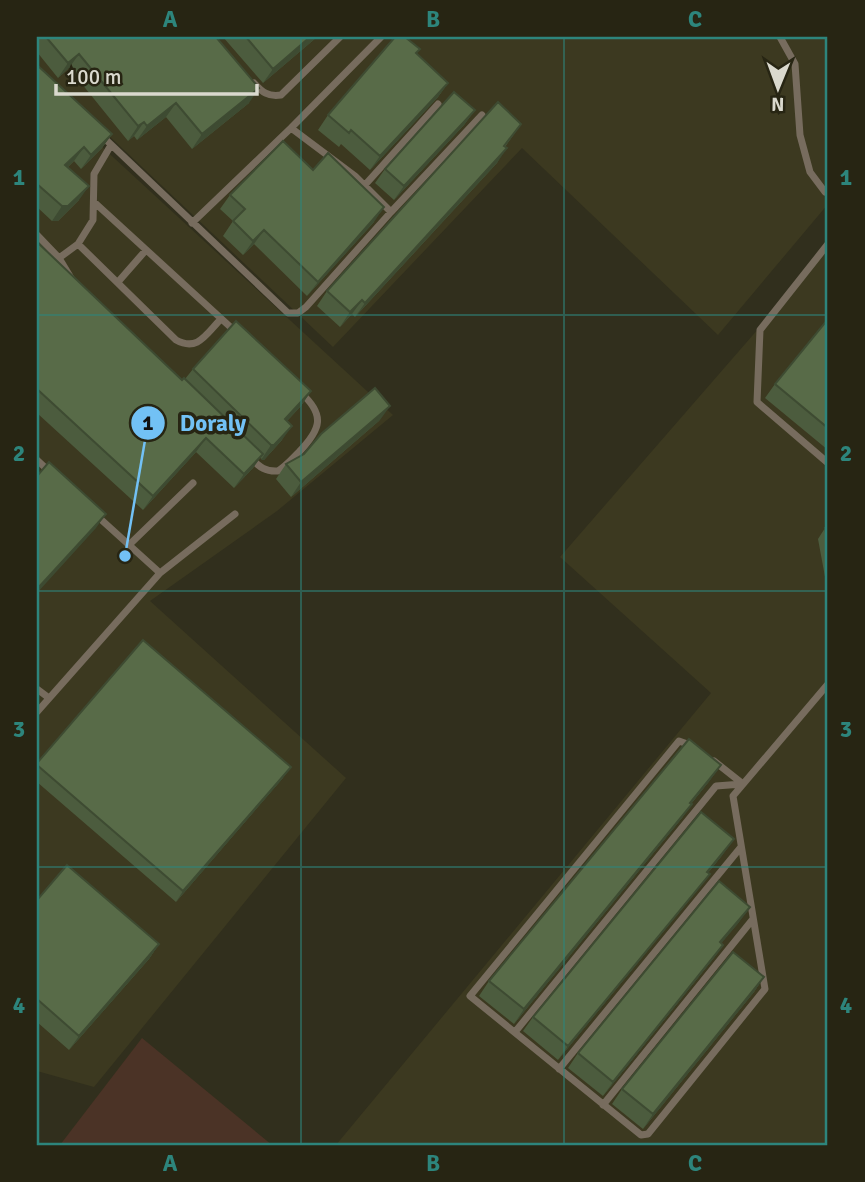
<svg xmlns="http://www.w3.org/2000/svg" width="865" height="1182" font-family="Signika,sans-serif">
<rect width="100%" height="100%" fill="#312f1d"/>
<!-- built -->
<path fill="#3c3920" d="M37,37H828V204L718,335L522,148L333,347L37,68Z
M37,87L393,415L277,511L150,601L346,778L94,1087L37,1071Z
M828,242V1145H336L711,693L560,557L759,328Z"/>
<!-- green -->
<path fill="#4b3326" d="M142,1038L272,1145H60Z"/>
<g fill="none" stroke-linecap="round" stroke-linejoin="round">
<!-- service -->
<path stroke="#776c5e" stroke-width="7" d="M780,37L795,64L800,135L810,172L825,192
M254,83C262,92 268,97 281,95L340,37
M291,128L355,176L391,212
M101,135L288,313H298L306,307L391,212L482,115
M364,186L438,104
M94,202L238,334
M192,223L291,128L381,37
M37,235L59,258L71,278
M78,244L176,340C198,352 206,334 221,319
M828,244L760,330L757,402L828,463
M59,258L78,244L93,220L94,174L111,145
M118,282L146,250
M249,457C259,466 264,472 278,471C286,466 292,459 299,452C321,429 326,415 300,392
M37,460L51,473
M96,515L160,573
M129,545L193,483
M37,689L49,698
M37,712L160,573L235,514
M693,746L679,741L470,996L641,1135L648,1134L765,989L733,796L828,684
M714,761L743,784
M515,1032L716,786L742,784
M559,1069L741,847
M603,1105L753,919"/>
</g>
<!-- wall -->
<path fill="#4c5c3e" d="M37,37H216L249,103L192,149L166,117L137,140L134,136L128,141L69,68L58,78L37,52Z
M223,37H317L263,83Z
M416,54L448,83L438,97L370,170L341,144L339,147L318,130L328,115Z
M37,65L112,134L102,148L81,169L74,161L68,167L79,200L58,221H52L37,207Z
M475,110L464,125L394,200L375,183L385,169Z
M521,124L505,147L497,163L355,317L352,314L340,327L317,306L327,291Z
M313,170L374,222L307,296L254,244L243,255L223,236L233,221L220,209L230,195Z
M37,242L182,380L185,379L193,369L311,391L301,406L287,421L282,440L264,460L260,458L253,468L234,488L196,452L143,510L37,413Z
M828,319V450L765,398L775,384Z
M380,420L291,497L276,479L286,464Z
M825,528H828V593L818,539Z
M37,763L283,778L176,902L37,782Z
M711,779L691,804L682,818L514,1024L479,996L489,981Z
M724,853L708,873L710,874L699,888L558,1060L523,1031L533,1017Z
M37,900L159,944L149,959L69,1050L37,1022Z
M740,921L721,943L723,945L713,959L603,1096L568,1068L578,1053Z
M764,977L754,992L643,1129L612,1104L622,1089Z"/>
<!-- shaded-wall -->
<path fill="#3e4b32" d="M310,37H317L263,83L273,69Z
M79,54L69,68L58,78L68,63Z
M448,83L438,97L370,170L380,156Z
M259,88L249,103L192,149L202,134Z
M176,103L166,117L137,140L147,126Z
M475,110L464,125L394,200L404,186Z
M144,122L134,136L128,141L138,126Z
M112,134L102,148L81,169L91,155Z
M84,147L74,161L55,179L65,165Z
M507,148L497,163L355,317L365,303Z
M89,186L79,200L58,221H52L62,206Z
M384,207L374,222L307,296L318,282Z
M264,230L254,244L243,255L253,241Z
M362,300L352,314L340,327L350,312Z
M311,391L301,406L275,434L285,419Z
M390,406L380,420L291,497L301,482Z
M292,426L282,440L264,460H261L271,445Z
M206,438L196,452L143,510L153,496Z
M263,454L253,468L234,488L244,474Z
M106,514L96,528L37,593V589Z
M721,765L711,779L680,817L690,803Z
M291,767L283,778L176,902L183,891Z
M692,804L682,818L514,1024L524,1009Z
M734,839L724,853L697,886L707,872Z
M710,874L699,888L558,1060L568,1046Z
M750,907L740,921L710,957L720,942Z
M159,944L149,959L69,1050L79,1036Z
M723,945L713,959L603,1096L613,1082Z
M764,977L754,992L643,1129L653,1114Z"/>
<!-- building -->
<path fill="#586b48" stroke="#3e4b32" stroke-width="2" d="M46,37H216L259,88L202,134L176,103L147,126L144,122L138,126L79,54L68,63Z
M246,37H310L273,69Z
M395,37H405L420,49L416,53L448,83L380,156L351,130L349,133L328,115Z
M37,65L112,134L91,155L84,147L65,165L89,186L68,206H62L37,184Z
M454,92L475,110L404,186L385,169Z
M498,102L521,124L504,146L507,148L365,303L362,300L350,312L327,291Z
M283,141L313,170L328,153L384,207L318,282L264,230L253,241L233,221L245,209L230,195Z
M37,242L182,380L184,378L263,454L244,474L206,438L153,496L37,389Z
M828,319V428L775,384Z
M236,321L311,391L285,419L292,426L274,445H271L193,369Z
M375,388L390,406L301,482L286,464L304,454L321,434Z
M49,462L106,514L37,589V476Z
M825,528H828V543Z
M143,640L291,767L183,891L37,765V763Z
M689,739L721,765L690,803L692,804L524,1009L489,981Z
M701,812L734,839L707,872L710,874L568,1046L533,1017Z
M67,865L159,944L79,1036L37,999V900Z
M719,881L750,907L720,942L723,945L613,1082L578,1053Z
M733,952L764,977L653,1114L622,1089Z"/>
<!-- grid -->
<path fill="none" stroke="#2d857c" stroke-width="2" stroke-opacity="0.55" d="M301,37V1145M564,37V1145M37,315H828M37,591H828M37,867H828"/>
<!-- callouts -->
<path fill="none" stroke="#72c1f5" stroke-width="2.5" d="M125 556L148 423"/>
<g fill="#72c1f5" stroke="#272513" stroke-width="2.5">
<circle cx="125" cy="556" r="7"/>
<circle cx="148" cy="423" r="18"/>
</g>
<g font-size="21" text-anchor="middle" font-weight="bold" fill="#111">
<text x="148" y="430">1</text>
</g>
<g font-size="23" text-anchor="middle" font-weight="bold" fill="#72c1f5" stroke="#272513" stroke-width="7" stroke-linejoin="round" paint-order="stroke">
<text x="213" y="431">Doraly</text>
</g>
<!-- border -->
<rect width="865" height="1182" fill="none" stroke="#272513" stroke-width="77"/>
<!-- north arrow -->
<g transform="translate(778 88) rotate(181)" stroke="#272513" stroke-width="5" paint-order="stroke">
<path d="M0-5L12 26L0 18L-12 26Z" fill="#dad9ce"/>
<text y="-10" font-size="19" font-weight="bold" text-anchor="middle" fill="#dad9ce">N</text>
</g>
<!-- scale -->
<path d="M56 84v10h201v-10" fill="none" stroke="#dad9ce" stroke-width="3.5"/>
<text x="66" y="84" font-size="21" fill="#dad9ce" stroke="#272513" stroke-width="5" paint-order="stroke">100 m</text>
<rect x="38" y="38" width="788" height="1106" fill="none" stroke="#2d857c" stroke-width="2.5"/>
<g font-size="23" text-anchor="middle" font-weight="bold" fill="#2d857c">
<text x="170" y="27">A</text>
<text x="433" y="27">B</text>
<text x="695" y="27">C</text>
<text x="19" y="185">1</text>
<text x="846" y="185">1</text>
<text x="19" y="461">2</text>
<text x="846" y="461">2</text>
<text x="19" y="737">3</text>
<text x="846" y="737">3</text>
<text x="19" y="1013">4</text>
<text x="846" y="1013">4</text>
<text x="170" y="1171">A</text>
<text x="433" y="1171">B</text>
<text x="695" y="1171">C</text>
</g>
</svg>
